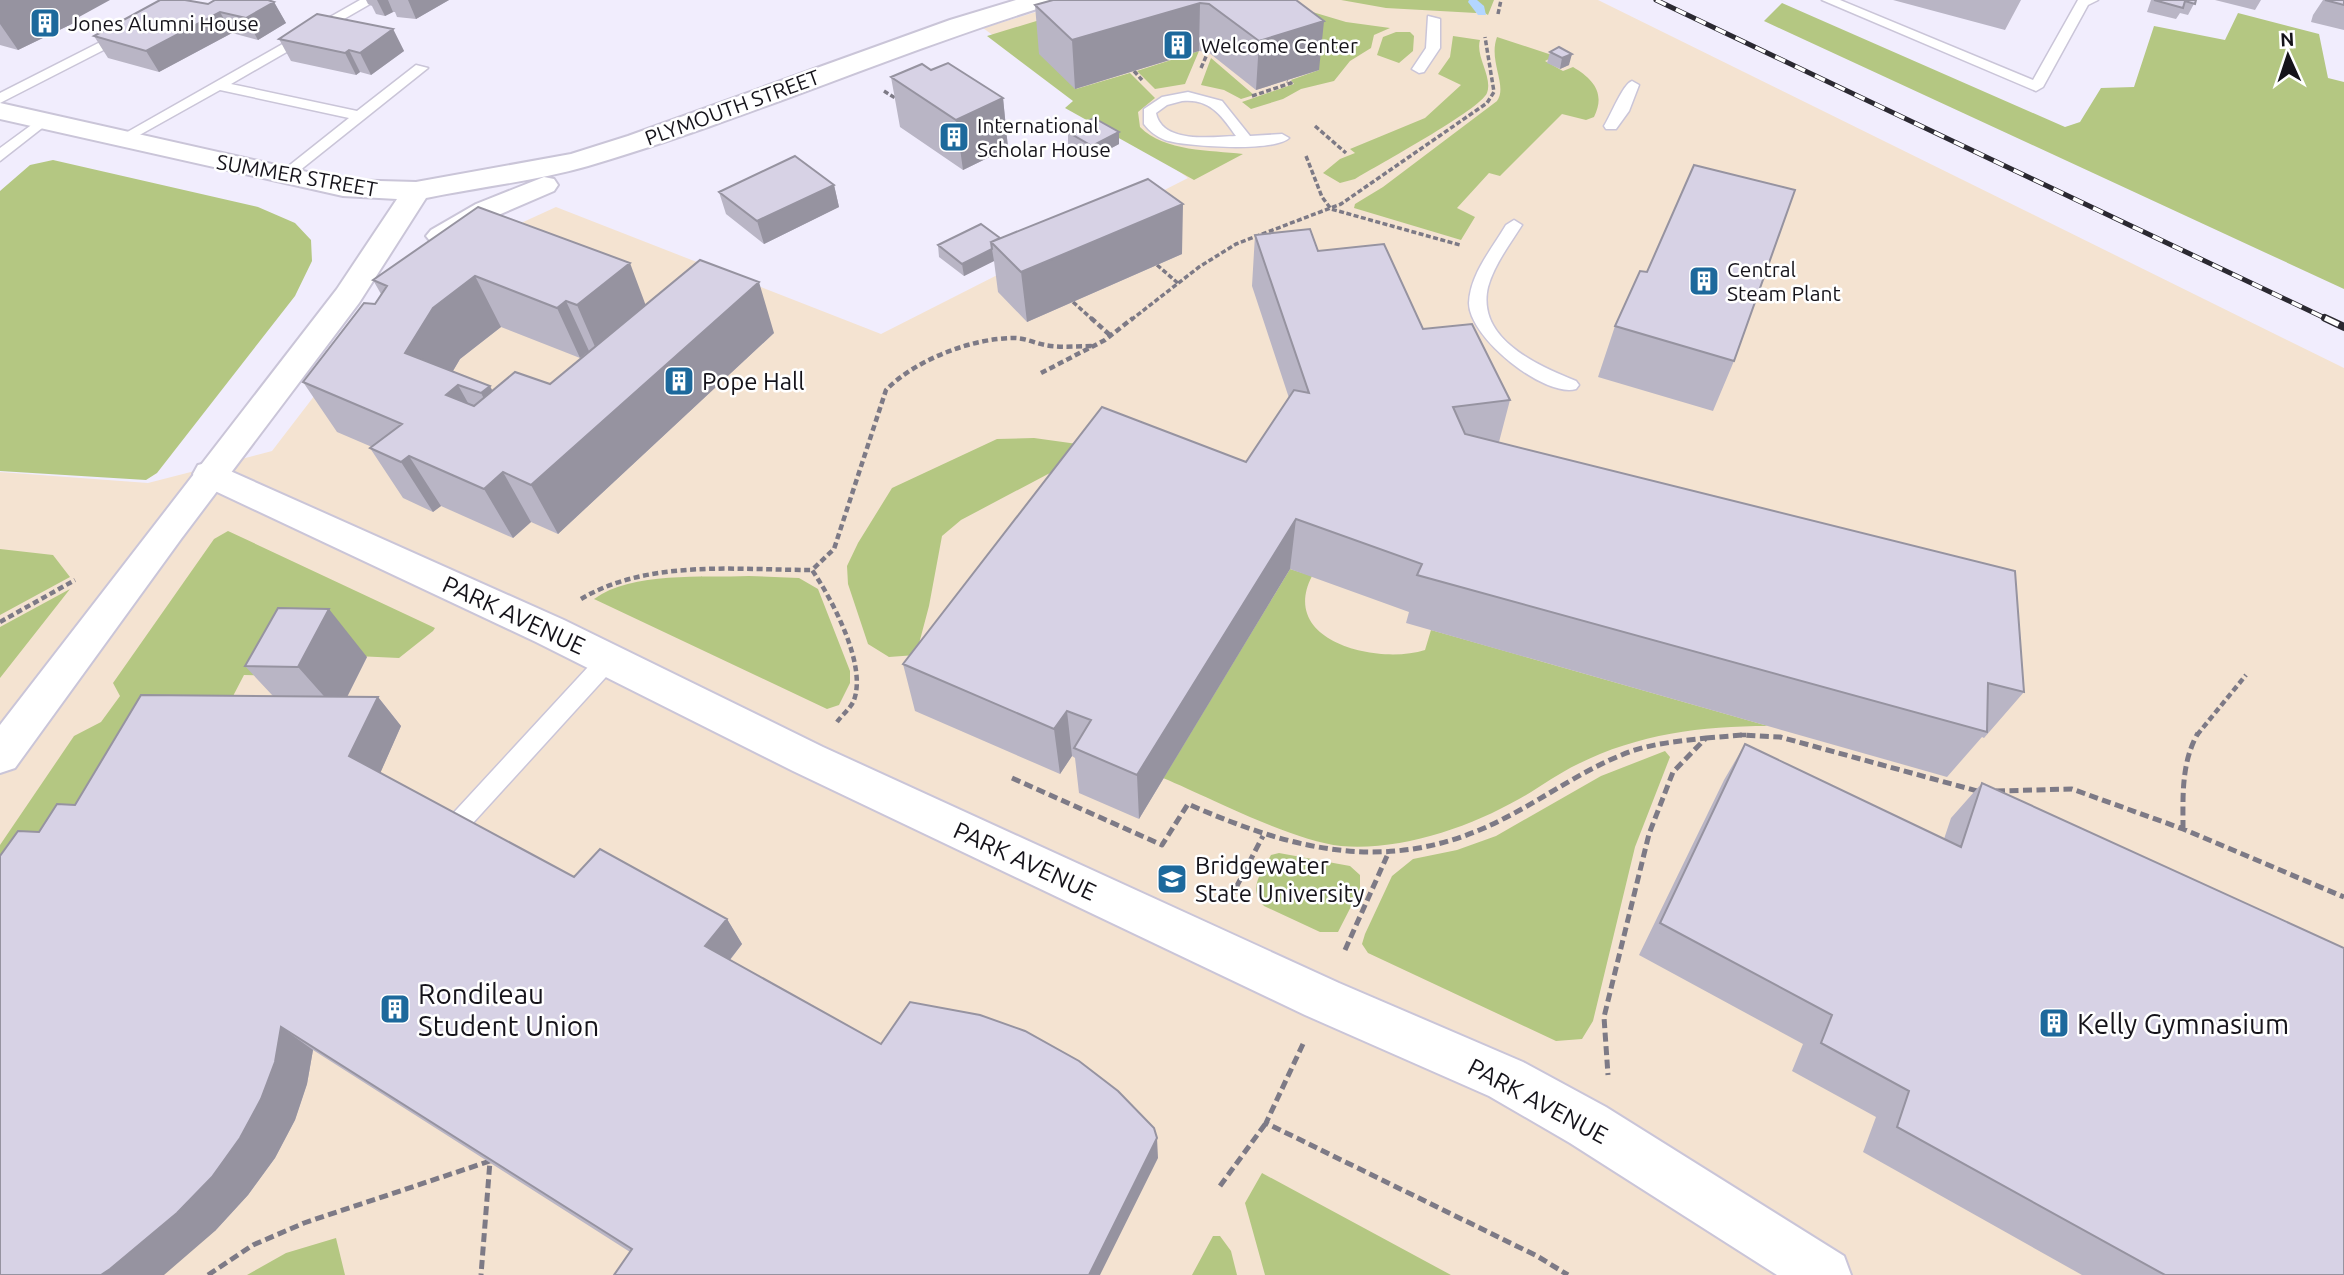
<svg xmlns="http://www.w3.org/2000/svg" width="2344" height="1275" font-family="Ubuntu,sans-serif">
<rect width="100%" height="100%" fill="#f1edfd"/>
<!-- education -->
<path fill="#f4e3d1" d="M1076,0H1598L2344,368V1275H0V472L148,483L272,451L328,378L484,240L556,207L881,334L1188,178L983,28Z"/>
<!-- green -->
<path fill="#b4c782" d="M1105,0H1204L1076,89L1130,73L1155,98L1138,112L1140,127C1165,152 1210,150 1243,154L1194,180L1065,108L1073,101L987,36Z
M1341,0H1494L1488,15L1480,10L1476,13L1386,8Z
M1782,3L2065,127L2080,122L2101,88L2134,87L2154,26L2225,40L2238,13L2319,34L2328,78L2344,82V289L1764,21Z
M1289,5L1346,22L1390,28L1374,35L1371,48L1350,61L1334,81L1301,89L1283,99L1251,109L1242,102L1294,84L1291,80L1319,70Z
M1396,32H1410L1414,36L1413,51L1399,63L1377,55L1383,37Z
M1453,36L1480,40C1475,56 1493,77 1487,93C1480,110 1376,166 1355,179L1340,183L1323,173L1340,159L1355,153L1350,149L1425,118L1461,85L1438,74L1450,57Z
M1497,37L1555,56L1545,61L1563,71L1573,67C1593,79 1606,93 1594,117L1586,120L1562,114L1500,176L1489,173L1457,208L1475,217L1461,240L1354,208L1355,204L1383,187L1497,101C1508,86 1488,61 1497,37Z
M1199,51L1185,84L1155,89L1137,71Z
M1211,58L1254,95L1241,99L1224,90L1201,85Z
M53,160L258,207L295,223L311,240L312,261L295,296L157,473L146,480L0,471V191L30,165Z
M1034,438L1099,447L961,520L942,536L929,606L916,655L889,657L868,644L848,584L847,566L858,543L892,488L997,439Z
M228,531L435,628L433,631L399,658L313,654L301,676L244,675L232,698L110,833L0,865V845L74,736L101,722L120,696L113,683L214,539Z
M0,549L53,555L70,577L0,615Z
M1290,569L1312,576C1278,642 1378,665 1425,650L1431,630L1768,726C1702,726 1638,734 1578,764C1557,774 1539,788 1519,799C1468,828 1400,851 1341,846C1292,841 1211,798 1163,778Z
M749,576L799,578L818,589L850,671V683L839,705L827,709L594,599C632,571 703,578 749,576Z
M70,589L0,678V627Z
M1665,751L1670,757L1635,847L1593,1021L1582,1039L1556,1041L1368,953L1362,944L1365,934L1392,876L1413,859L1457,850L1496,836L1601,776Z
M1279,853L1350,866L1360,875V889L1338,932H1320L1264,906C1247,888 1262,872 1271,855Z
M1262,1173L1451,1275H1265L1245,1203Z
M1213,1236H1220L1231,1251L1237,1275H1192Z
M336,1238L345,1275H247L286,1253Z"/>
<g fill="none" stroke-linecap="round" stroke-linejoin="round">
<!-- stream -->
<path fill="#b3d6ff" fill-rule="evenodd" d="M1469,0H1477L1484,6L1486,15H1478L1468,2Z"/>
<!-- service casing -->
<g stroke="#cac5d8" stroke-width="3">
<path id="service" d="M360,0H377L231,84L357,111L416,65L428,68L289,179H279L276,176L349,118L220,90L127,142L122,143L115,139Z
M1822,0H1840L2033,80L2078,0H2098L2088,5L2043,87L2036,91Z
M1428,16L1440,19V48L1424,72L1419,73L1412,69L1426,48Z
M124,30L131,34L129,37L0,103V93Z
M1632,81L1639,85L1629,111L1616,129H1606L1604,126C1611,115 1623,84 1632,81Z
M1188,92L1222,101L1250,136L1282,134L1289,138C1275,152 1186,147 1165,140C1156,136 1150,132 1144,124V109L1162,97ZM1182,101C1210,98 1222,116 1236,136C1212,137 1162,144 1156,113L1167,105Z
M41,118L46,119V125L0,161V148Z
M1514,220L1522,225C1510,244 1494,265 1488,287C1476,339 1537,365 1576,381L1579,385L1576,389C1545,398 1469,338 1469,303C1470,274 1492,249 1506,225Z
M608,652L616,654L619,660L616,666L462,835L454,838L446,835L442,828L446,821L600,654Z"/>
</g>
<!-- minor casing -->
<g stroke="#cac5d8" stroke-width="4">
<path id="minor" d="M210,462L564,620L823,747L1339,983L1523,1062L1606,1107L1844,1256L1851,1275H1777L1570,1143L1489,1096L1305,1015L793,771L536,642L198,483L193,474L198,465Z"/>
</g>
<!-- secondary casing -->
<g stroke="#cac5d8" stroke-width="4">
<path id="secondary" d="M1016,0H1054L1050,5C894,53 745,120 588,166C536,181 479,187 426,198L359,303L181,539L15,768L0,773V725L337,289L397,199L343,196L0,119V103L343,180L416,182L571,154L628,136L950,20Z
M544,177L554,179L558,185L554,191L496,216L451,242L441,245L431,242L426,236L431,230L476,204Z"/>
</g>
<!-- path-far2 -->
<path stroke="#7d7a86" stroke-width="3.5" stroke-dasharray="5 2.5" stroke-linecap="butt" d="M1498,14L1501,0
M1201,68L1208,52
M1134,71L1142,80
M884,91L900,101
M1252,96L1291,83L1287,81
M1315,126L1346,153
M1306,156L1322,197L1331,209L1460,245
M1157,265L1179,284
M1073,302L1093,320
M1131,320L1199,267L1236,244L1341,204L1487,103L1494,92L1485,37"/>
<!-- path-far1 -->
<path stroke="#7d7a86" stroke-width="4.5" stroke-dasharray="6 3.5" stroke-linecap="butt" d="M1091,318L1111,336
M1041,373L1105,340L1133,318
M581,599C648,559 737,570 812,570
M0,622L75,580
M837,722C842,715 851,708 854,700C867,665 832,599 812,570L834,549L886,390C915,360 972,338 1014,338C1025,338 1035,343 1045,345C1061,348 1078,346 1094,346
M1740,735H1747
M2197,735L2246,675"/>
<!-- path -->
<path stroke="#7d7a86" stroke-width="5" stroke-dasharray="9 4.5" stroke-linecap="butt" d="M1706,738L1743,735L1780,737L1981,792
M1012,778L1162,845L1188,804C1297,852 1394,876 1505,818C1548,796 1587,767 1632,751C1656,743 1681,741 1706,738L1673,772L1649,834L1604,1017L1608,1075
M1996,791L2072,789L2183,829L2344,897
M2183,829C2183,796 2181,763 2198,733
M1230,899L1263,836
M1345,950L1387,856
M1303,1044L1266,1123L1537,1256L1568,1275
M1220,1186L1266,1123
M208,1275L253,1245L304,1223L490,1161L481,1275"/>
<!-- service -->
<use href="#service" fill="#fff" fill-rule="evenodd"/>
<!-- minor -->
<use href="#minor" fill="#fff" fill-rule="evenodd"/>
<!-- secondary -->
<use href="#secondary" fill="#fff" fill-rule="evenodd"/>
<!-- rail-far1 casing -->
<g stroke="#2b2931" stroke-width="5">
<path id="rail-far1" d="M1656,0L2329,320"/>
</g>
<!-- rail casing -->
<g stroke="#2b2931" stroke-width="8">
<path id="rail" d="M2325,318L2344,327"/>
</g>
<!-- rail-far1 -->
<use href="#rail-far1" stroke="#fff" stroke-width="3.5" stroke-dasharray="11" stroke-linecap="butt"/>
<!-- rail -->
<use href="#rail" stroke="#fff" stroke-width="5" stroke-dasharray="15" stroke-linecap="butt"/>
</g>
<!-- wall -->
<path fill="#b9b5c5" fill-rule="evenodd" d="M0,0L79,17L78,21L18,50L0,45Z
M366,0H449L416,19L397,17L395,12H393L385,16L376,14L372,6L368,4Z
M1296,0L1319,70L1256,90L1208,52L1199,51L1075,89L1039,54L1035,5Z
M1893,0H2021L2005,30Z
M2151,0H2196L2188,15L2180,13L2176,19L2147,12Z
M2215,0H2261L2255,10Z
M2323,0H2344V30L2311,22L2313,15Z
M274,2L286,23L258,40L232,33L159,72L108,58L94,36L208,4Z
M393,29L404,51L371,75L360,72L356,75L291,61L279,39Z
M1559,47L1569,65L1560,69L1547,63L1550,52Z
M931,70L1003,98L1008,148L963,170L900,127L891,77Z
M1068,132H1119V144L1093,158L1068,144Z
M834,185L839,207L764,244L726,214L719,192Z
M478,207L646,305L774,333L558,534L531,522L513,538L441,506L433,512L403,498L370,448L372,447L337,432L303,382L375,304L381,294L373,280ZM501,327L580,358L589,351L550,384L493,391L453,371L460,359Z
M1255,235L1318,251L1423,329L1510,400L1499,442L2024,692L1984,738L1982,737L1947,777L1406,623L1409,612L1290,569L1139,819L1079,793L1075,758L1072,756L1060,774L915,711L903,664L1246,462L1289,398L1252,286Z
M1000,238L1182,254L1027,322L998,292L994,261L964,276L939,257L938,245Z
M1647,272L1734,361L1713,411L1598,377L1615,326Z
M367,657L347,697H378L401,726L380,773L574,877L727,919L742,944L730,960L881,1044L1158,1158L630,1252L313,1050L307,1084L295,1120L275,1158L248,1195L215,1231L39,832L75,805L273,696L245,666Z
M1745,744L1944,839L1951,818L1982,783L2344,1275H2082L1863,1152L1876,1117L1792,1071L1803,1044L1639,955L1724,780Z"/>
<!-- shaded-wall -->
<path fill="#9693a0" d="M0,0H110L79,17L78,21L18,50L0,24Z
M377,0H388L393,12L385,16Z
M408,0H449L416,19Z
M274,2L286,23L258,40L246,18Z
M1200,3L1199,51L1075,89L1072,40Z
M220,12L232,33L159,72L146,51Z
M1324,21L1319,70L1256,90L1259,41Z
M393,29L404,51L371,75L360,53Z
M349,50L360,72L356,75L345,53Z
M1572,54L1569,65L1560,69L1562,58Z
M1003,98L1008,148L963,170L956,120Z
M1119,132V144L1093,158L1092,146Z
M834,185L839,207L764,244L757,221Z
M1183,204L1182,254L1027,322L1021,272Z
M992,249L994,261L964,276L962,264Z
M630,263L649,314L599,356L577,305Z
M475,276L501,327L460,359L434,403L405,353L433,308Z
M759,282L774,333L558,534L531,485Z
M566,301L589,351L580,358L557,308Z
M458,385L486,435L446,395Z
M490,386L517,436L508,444L481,393Z
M409,456L441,506L433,512L401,462Z
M503,472L531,522L513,538L484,489Z
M1296,519L1290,569L1139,819L1137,775Z
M329,609L367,657L339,713L298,667Z
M378,697L401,726L375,785L349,756Z
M1067,711L1072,756L1060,774L1054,729Z
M727,919L742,944L721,971L705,946Z
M281,1027L313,1050L307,1084L295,1120L275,1158L248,1195L215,1231L164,1275H101Z
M1157,1138L1158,1158L1100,1275H1089Z"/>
<!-- building -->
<path fill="#d7d2e5" stroke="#9693a0" stroke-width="2" d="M160,0H185L208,4L215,0H268L274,2L246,18L220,12L146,51L94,36Z
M1053,0H1296L1324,21L1259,41L1209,4L1200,3L1072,40L1035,5Z
M2154,0H2196L2195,4L2185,1L2183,8Z
M2325,0H2344V5Z
M317,14L393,29L360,53L349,50L345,53L279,39Z
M1559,47L1572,54L1562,58L1550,52Z
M948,63L1003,98L956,120L891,77L922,64L931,70Z
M1094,118L1119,132L1092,146L1068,132Z
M795,156L834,185L757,221L719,192Z
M1694,165L1795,190L1734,361L1615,326L1640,271L1647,272Z
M1148,179L1183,204L1021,272L991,242Z
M478,207L630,263L577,305L566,301L557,308L475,276L433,308L405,353L490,386L481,393L458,385L446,395L474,406L515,372L550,384L700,260L759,282L531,485L503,472L484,489L409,456L401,462L370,448L402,424L303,382L364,303L375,304L387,286L373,280Z
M981,224L1000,238L991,242L992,249L962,264L938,245Z
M1310,229L1318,251L1384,244L1423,329L1472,324L1510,400L1453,407L1465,434L2015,571L2024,692L1988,683L1987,732L1417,575L1422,564L1296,519L1137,775L1074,748L1091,720L1067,711L1054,729L903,664L1102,407L1246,462L1294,390L1309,393L1255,235Z
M278,608L329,609L298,667L245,666Z
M141,695L378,697L349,756L574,877L600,849L727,919L705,946L881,1044L910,1002L980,1015L1025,1031L1079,1061L1118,1091L1154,1128L1157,1138L1089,1275H614L632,1249L281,1027L275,1062L261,1099L240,1138L212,1177L177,1213L110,1269L101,1275H0V856L18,831L39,832L57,804L75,805Z
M1745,744L1961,847L1982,783L2344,948V1275H2165L1897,1127L1909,1091L1821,1043L1832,1015L1660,923Z"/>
<!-- icons -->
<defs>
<g id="building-square" transform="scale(1.575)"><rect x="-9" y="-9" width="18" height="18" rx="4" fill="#1d699c" stroke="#fff"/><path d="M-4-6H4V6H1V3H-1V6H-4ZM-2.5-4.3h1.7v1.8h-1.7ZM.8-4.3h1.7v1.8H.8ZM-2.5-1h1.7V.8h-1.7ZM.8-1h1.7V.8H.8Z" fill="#fff"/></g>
<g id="university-square" transform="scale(1.575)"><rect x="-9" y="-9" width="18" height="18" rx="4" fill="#1d699c" stroke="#fff"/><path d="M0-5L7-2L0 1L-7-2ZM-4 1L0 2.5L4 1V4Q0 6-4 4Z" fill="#fff"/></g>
</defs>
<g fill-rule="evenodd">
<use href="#building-square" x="45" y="23"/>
<use href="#building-square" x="1178" y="45"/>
<use href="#building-square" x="954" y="137"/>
<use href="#building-square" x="1704" y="281"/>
<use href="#building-square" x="679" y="381"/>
<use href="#university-square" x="1172" y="879"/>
<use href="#building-square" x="395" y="1009"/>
<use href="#building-square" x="2054" y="1023"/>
</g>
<g text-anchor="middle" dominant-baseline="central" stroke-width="5" stroke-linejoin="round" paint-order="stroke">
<!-- far-poi labels -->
<g font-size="21" fill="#15131a" stroke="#fff" text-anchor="start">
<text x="68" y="23">Jones Alumni House</text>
<text x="1201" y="45">Welcome Center</text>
<text x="977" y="125">International<tspan x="977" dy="24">Scholar House</tspan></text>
<text x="1727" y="269">Central<tspan x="1727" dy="24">Steam Plant</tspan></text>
</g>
<!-- far-street labels -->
<g font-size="21" fill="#15131a" stroke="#fff">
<text transform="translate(732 107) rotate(-20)">PLYMOUTH STREET</text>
<text transform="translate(297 175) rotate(10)">SUMMER STREET</text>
</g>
<!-- poi labels -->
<g font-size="24" fill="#15131a" stroke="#fff" text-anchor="start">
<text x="702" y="381">Pope Hall</text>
<text x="1195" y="865">Bridgewater<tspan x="1195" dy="28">State University</tspan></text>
</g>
<!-- street labels -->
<g font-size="24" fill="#15131a" stroke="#fff">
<text transform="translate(514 615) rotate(25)">PARK AVENUE</text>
<text transform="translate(1025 861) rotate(25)">PARK AVENUE</text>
<text transform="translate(1538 1101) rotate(28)">PARK AVENUE</text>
</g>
<!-- near-poi labels -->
<g font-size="28" fill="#15131a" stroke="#fff" text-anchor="start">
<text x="418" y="993">Rondileau<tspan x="418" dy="32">Student Union</tspan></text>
<text x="2077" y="1023">Kelly Gymnasium</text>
</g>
</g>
<!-- north arrow -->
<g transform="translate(2288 56) rotate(357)" stroke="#ffffff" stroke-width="5" paint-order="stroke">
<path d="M0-5L12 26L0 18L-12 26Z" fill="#15131a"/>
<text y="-10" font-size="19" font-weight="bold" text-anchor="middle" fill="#15131a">N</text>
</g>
</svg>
